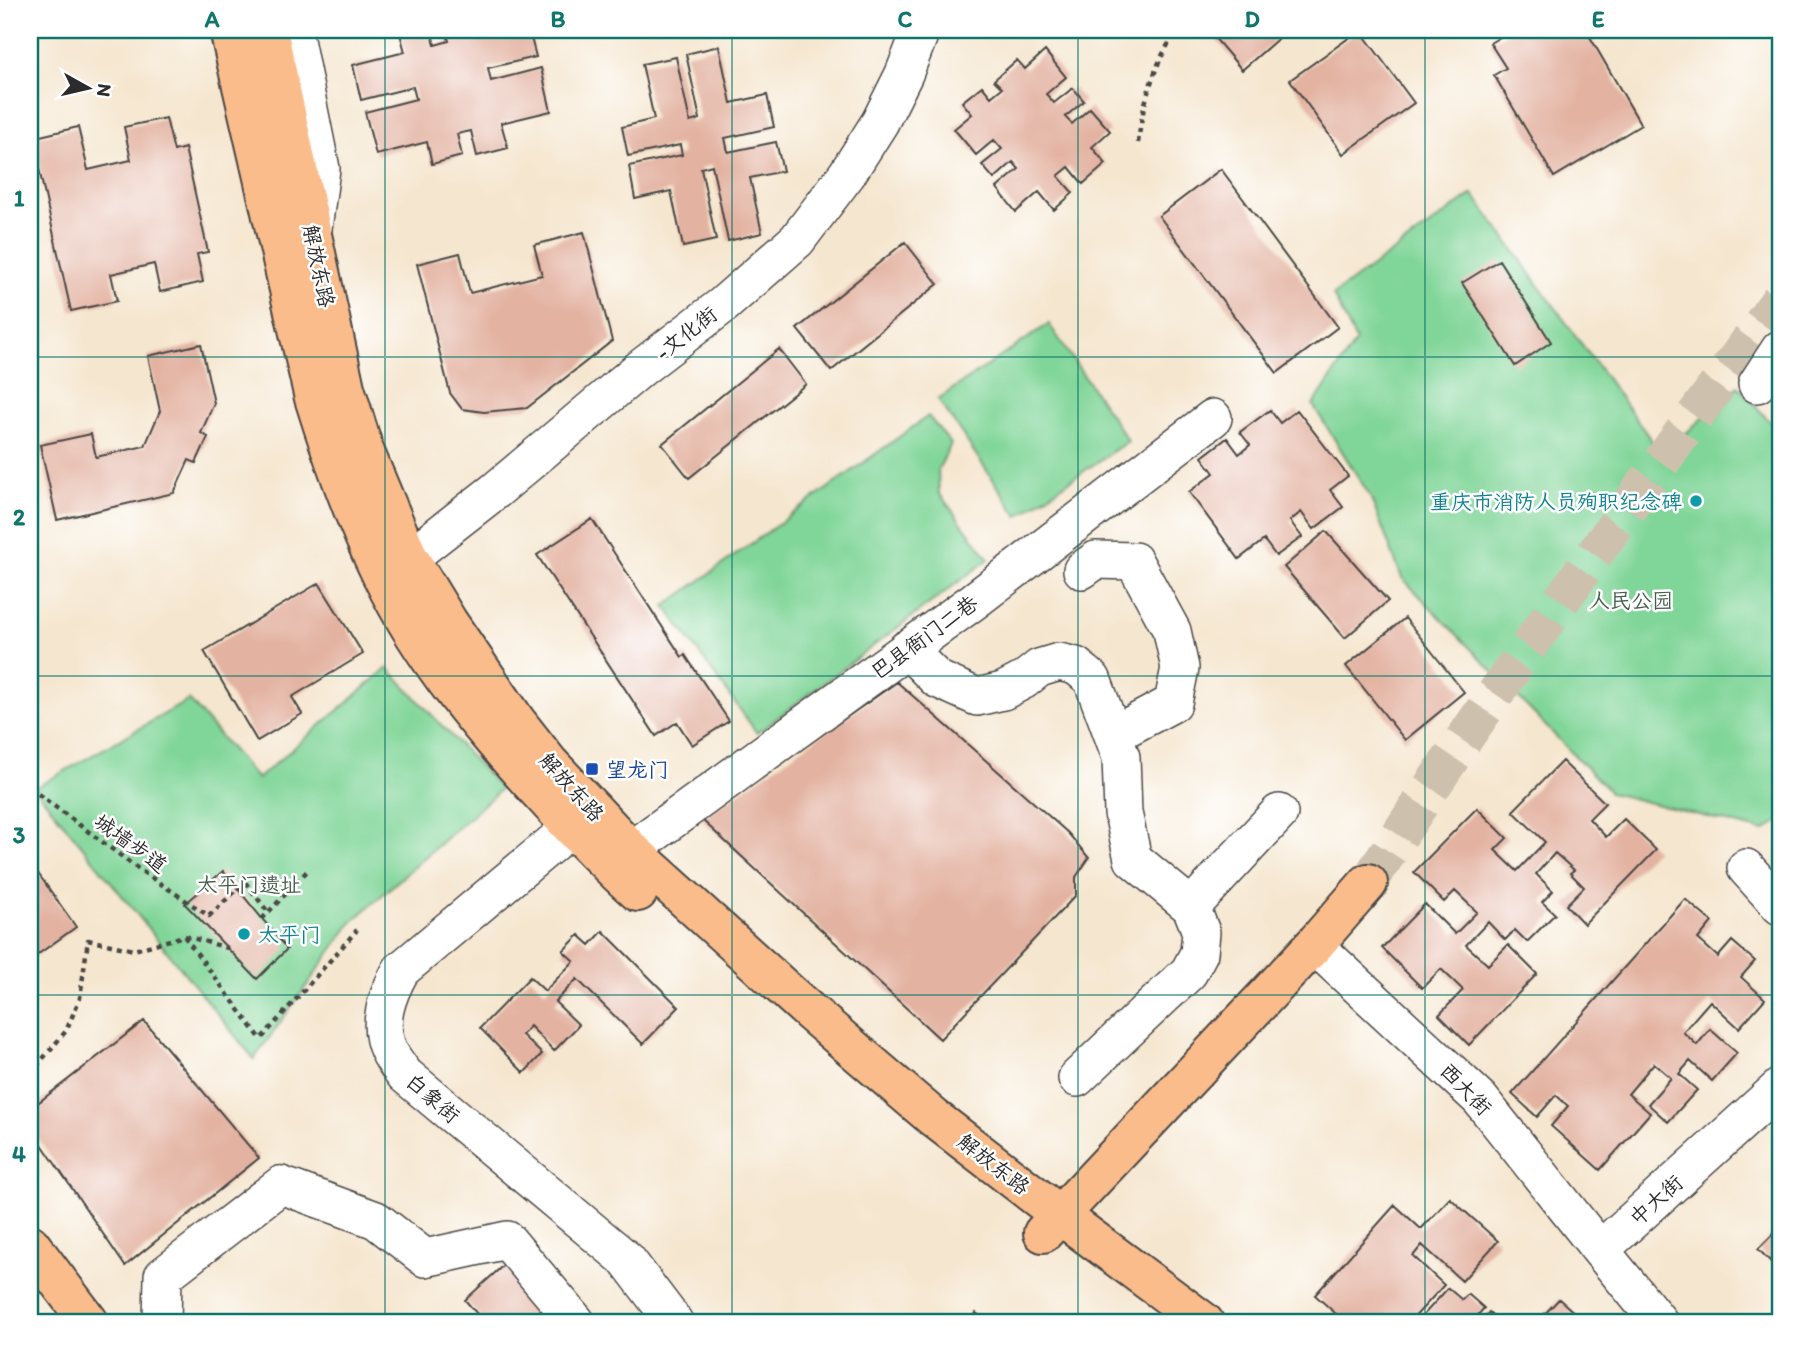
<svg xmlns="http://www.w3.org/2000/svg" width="1810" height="1352" font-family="Itim,'LXGW WenKai TC',sans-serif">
<rect width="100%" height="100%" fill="#fff"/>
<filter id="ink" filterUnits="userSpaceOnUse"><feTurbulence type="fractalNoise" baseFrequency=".0143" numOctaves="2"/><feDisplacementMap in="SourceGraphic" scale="14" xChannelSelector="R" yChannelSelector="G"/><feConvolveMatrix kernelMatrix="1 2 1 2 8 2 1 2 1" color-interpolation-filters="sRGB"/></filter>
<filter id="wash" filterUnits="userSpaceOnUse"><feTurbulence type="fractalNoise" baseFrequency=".00686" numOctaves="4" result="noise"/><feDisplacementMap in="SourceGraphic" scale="28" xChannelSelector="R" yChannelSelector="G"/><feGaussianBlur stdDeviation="1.57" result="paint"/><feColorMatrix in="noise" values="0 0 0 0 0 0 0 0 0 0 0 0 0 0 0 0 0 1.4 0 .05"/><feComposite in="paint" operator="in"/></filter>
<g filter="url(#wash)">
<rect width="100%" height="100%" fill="#f5e6cf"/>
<!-- green -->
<path fill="#80d598" stroke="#568062" stroke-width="2" d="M1473,194L1662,455L1738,386L1780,433V821L1763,831L1611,793L1402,578L1370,496L1313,405L1356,341L1333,295Z
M1049,324L1128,441L1018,516L938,399Z
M928,416L951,444L938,470L939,493L989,559L757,733L665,606Z
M388,668L501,789L353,921L254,1059L35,788L189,700L257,779Z"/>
<g id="blocks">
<!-- building -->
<path fill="#e3b2a1" d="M399,30H431L435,45L449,41L446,30H479L480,33L494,30H529L536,57L488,68L491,81L541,68L551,111L501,123L508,148L477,156L471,131L457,134L462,156L432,164L427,142L376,155L365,112L416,99L413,87L361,100L353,65L405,52Z
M1208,30H1276L1281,36L1242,70Z
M1360,30L1414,103L1343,154L1290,80Z
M1512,30H1586L1641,125L1554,177L1494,75L1506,68L1490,43Z
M719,46L731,103L767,95L774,127L725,138L728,152L776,142L783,171L750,178L762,233L728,241L712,165L701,168L716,240L683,247L671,191L635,199L629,166L682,155L680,145L628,156L622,127L654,119L642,64L676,57L690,122L700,119L686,54Z
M1045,51L1066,77L1046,94L1054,103L1073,88L1084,101L1065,117L1072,124L1090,108L1110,131L1092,147L1106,164L1083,184L1069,167L1058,176L1073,193L1054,210L1039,192L1016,212L997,188L1019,169L1013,162L994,179L982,165L1002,149L994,140L976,155L954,129L972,114L962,102L982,86L991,97L1002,88L994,80L1017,60L1025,69Z
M166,118L174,151L185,148L208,252L197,254L203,282L160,292L154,264L111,274L117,301L71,311L32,138L78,127L88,170L131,160L124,127Z
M1221,169L1338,327L1277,373L1159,216Z
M584,232L612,341L527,408L484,412L462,409L450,393L417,264L460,253L470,293L542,275L534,245Z
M905,242L938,284L831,371L797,329Z
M1499,260L1551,342L1515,366L1462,283Z
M201,344L214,403L201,433L208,437L196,463L189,460L174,493L57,520L40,445L91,434L96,457L145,446L160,411L148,356Z
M779,349L806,384L689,478L662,444Z
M1270,410L1280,423L1297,410L1348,476L1330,490L1343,507L1314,529L1301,512L1290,521L1302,537L1276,556L1264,540L1239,559L1189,492L1214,473L1202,457L1227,438L1239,454L1250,445L1240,432Z
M592,519L682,657L685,655L729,721L692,745L677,722L656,736L537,555Z
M1326,531L1388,601L1345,638L1284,567Z
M319,583L363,654L292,697L302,714L257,741L204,651Z
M1405,618L1464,692L1405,740L1346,666Z
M897,682L1068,833L1089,858L1076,877V895L940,1039L701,819Z
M1562,761L1605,803L1589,819L1606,837L1624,819L1656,850L1584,924L1566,905L1584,887L1570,873L1574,870L1555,853L1536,874L1553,891L1542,902L1555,914L1527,942L1515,930L1505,940L1488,922L1466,945L1488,965L1508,945L1537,974L1469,1045L1439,1015L1463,990L1441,969L1422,988L1382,948L1425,904L1455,934L1477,912L1455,891L1444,902L1414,872L1477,808L1507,838L1495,850L1517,871L1545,842L1513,811Z
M30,862L76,927L30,960Z
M223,871L287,949L257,979L185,904Z
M1685,899L1712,922L1698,939L1718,957L1732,941L1755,961L1741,977L1765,999L1739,1028L1710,1001L1683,1032L1697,1045L1710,1029L1737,1053L1712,1081L1690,1061L1679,1074L1697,1090L1668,1122L1648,1104L1671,1078L1654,1063L1628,1094L1650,1113L1600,1170L1551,1126L1568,1106L1556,1095L1537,1117L1512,1094Z
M603,931L679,1007L643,1044L577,979L555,1002L579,1025L554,1051L530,1026L522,1035L542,1054L524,1073L480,1028L530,977L545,991L574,961L563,951L579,935L590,945Z
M144,1021L259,1158L125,1266L30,1127V1109Z
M1450,1198L1498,1241L1462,1281L1422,1245L1413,1256L1444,1285L1410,1322H1345L1315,1295L1395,1205L1421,1229Z
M1780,1227V1271L1758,1249Z
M507,1262L559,1322H484L465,1300Z
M1448,1288L1462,1300L1468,1294L1484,1308L1478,1315L1483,1320L1489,1312L1500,1322H1417Z
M1559,1299L1585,1322H1537Z
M976,1313L989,1322H970Z"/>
</g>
</g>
<g filter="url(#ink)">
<use href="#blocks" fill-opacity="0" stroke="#494744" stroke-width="2"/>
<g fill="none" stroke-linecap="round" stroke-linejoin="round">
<!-- major-tunnel -->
<path stroke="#cdc1ae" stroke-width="38" stroke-dasharray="38 19" stroke-linecap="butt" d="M1368,883C1497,683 1640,492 1780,299"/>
<!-- minor casing -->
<g stroke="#494744" stroke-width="40">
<path id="minor" d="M293,30L321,169L313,228
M1757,384L1780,349
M1082,570L1096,560L1134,561L1172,631L1180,668L1173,703L1113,735
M386,576L495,491L641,368L723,305L797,240L847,174L880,122L904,74L921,30
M907,649L937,679L977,697L1003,691L1024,680L1039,668L1059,662L1076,666L1092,679L1121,757L1123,813L1133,859L1191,907L1201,932L1199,953L1189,972L1077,1078
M572,827L401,970C387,995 376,1024 389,1051C393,1060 400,1068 405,1075L627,1260L674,1322
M631,850L974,601L1213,418
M1746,868L1780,906
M1191,907L1279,813
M1314,945L1480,1099L1600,1250
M162,1322L163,1276L281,1185L376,1220L425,1258L507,1240L576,1322
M1659,1322L1600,1250L1780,1087"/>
</g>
<!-- major casing -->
<g stroke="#494744" stroke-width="42">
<path id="major" d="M229,30L314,398C333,459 354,519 382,576C422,659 483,731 545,798C575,831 605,863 638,892
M268,30L345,388L364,450L409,558L448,622L516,721L549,763L631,850L809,1011L934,1118L1060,1215L1204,1322
M1043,1233L1314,945L1368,883
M30,1244L89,1322"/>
</g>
<!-- path -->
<path stroke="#494744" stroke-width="4.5" stroke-dasharray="5 5" stroke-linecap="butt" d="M1138,143C1143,102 1154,64 1177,30
M30,788L140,870L209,916L245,882L268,912
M262,919L310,868
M185,936L228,948
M30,1074L66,1031L80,998L88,940L134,950L184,936L261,1039L357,930"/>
<!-- minor -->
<use href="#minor" stroke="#fff" stroke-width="37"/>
<!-- major -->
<use href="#major" stroke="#fabc8b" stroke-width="38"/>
</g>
</g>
<!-- grid -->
<path fill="none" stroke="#0f766e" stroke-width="2" stroke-opacity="0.55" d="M385,30V1322M732,30V1322M1078,30V1322M1425,30V1322M30,357H1780M30,676H1780M30,995H1780"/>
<!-- markers -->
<g fill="#0f9aa8" stroke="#fff" stroke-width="2.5">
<circle cx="1696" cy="501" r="7"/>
<circle cx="244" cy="934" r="7"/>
</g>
<rect fill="#1a4fb4" stroke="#fff" stroke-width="2.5" x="585" y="762" width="14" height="14" rx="3.5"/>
<g text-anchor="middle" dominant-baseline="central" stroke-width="5" stroke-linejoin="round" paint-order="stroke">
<!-- street labels -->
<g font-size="21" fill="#2b2b2b" stroke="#fff">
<text transform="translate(319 266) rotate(78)">解放东路</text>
<text transform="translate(686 333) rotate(-38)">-文化街</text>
<text transform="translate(924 637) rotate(-36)">巴县衙门二巷</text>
<text transform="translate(572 787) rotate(48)">解放东路</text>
<text transform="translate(131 843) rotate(36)">城墙步道</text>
<text transform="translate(1466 1089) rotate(46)">西大街</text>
<text transform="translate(433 1098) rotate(41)">白象街</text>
<text transform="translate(994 1164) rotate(38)">解放东路</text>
<text transform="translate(1656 1200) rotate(-42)">中大街</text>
</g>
<!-- culture labels -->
<g font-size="21" fill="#0d838f" stroke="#fff" text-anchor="end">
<text x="1682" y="501">重庆市消防人员殉职纪念碑</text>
<text x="258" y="934" text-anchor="start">太平门</text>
</g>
<!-- park labels -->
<g font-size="21" fill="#445e4c" stroke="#fff">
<text x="1631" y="600">人民公园</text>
<text x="249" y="884">太平门遗址</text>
</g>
<!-- transit labels -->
<g font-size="21" fill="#164399" stroke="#fff" text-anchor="start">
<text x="606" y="769">望龙门</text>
</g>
</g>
<!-- margin -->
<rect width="1810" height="1352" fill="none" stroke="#fff" stroke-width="77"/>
<!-- north arrow -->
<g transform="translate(88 88) rotate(98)" stroke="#ffffff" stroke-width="5" paint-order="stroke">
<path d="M0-5L12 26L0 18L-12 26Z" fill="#2b2b2b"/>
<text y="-10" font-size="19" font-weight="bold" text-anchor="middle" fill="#2b2b2b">N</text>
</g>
<rect x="38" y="38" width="1734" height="1276" fill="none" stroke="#0f766e" stroke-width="2.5"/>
<g font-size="23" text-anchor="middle" font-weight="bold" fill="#0f766e">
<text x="212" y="27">A</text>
<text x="558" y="27">B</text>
<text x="905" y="27">C</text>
<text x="1252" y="27">D</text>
<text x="1598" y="27">E</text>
<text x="19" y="206">1</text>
<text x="19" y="525">2</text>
<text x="19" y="843">3</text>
<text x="19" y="1162">4</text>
</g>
</svg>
